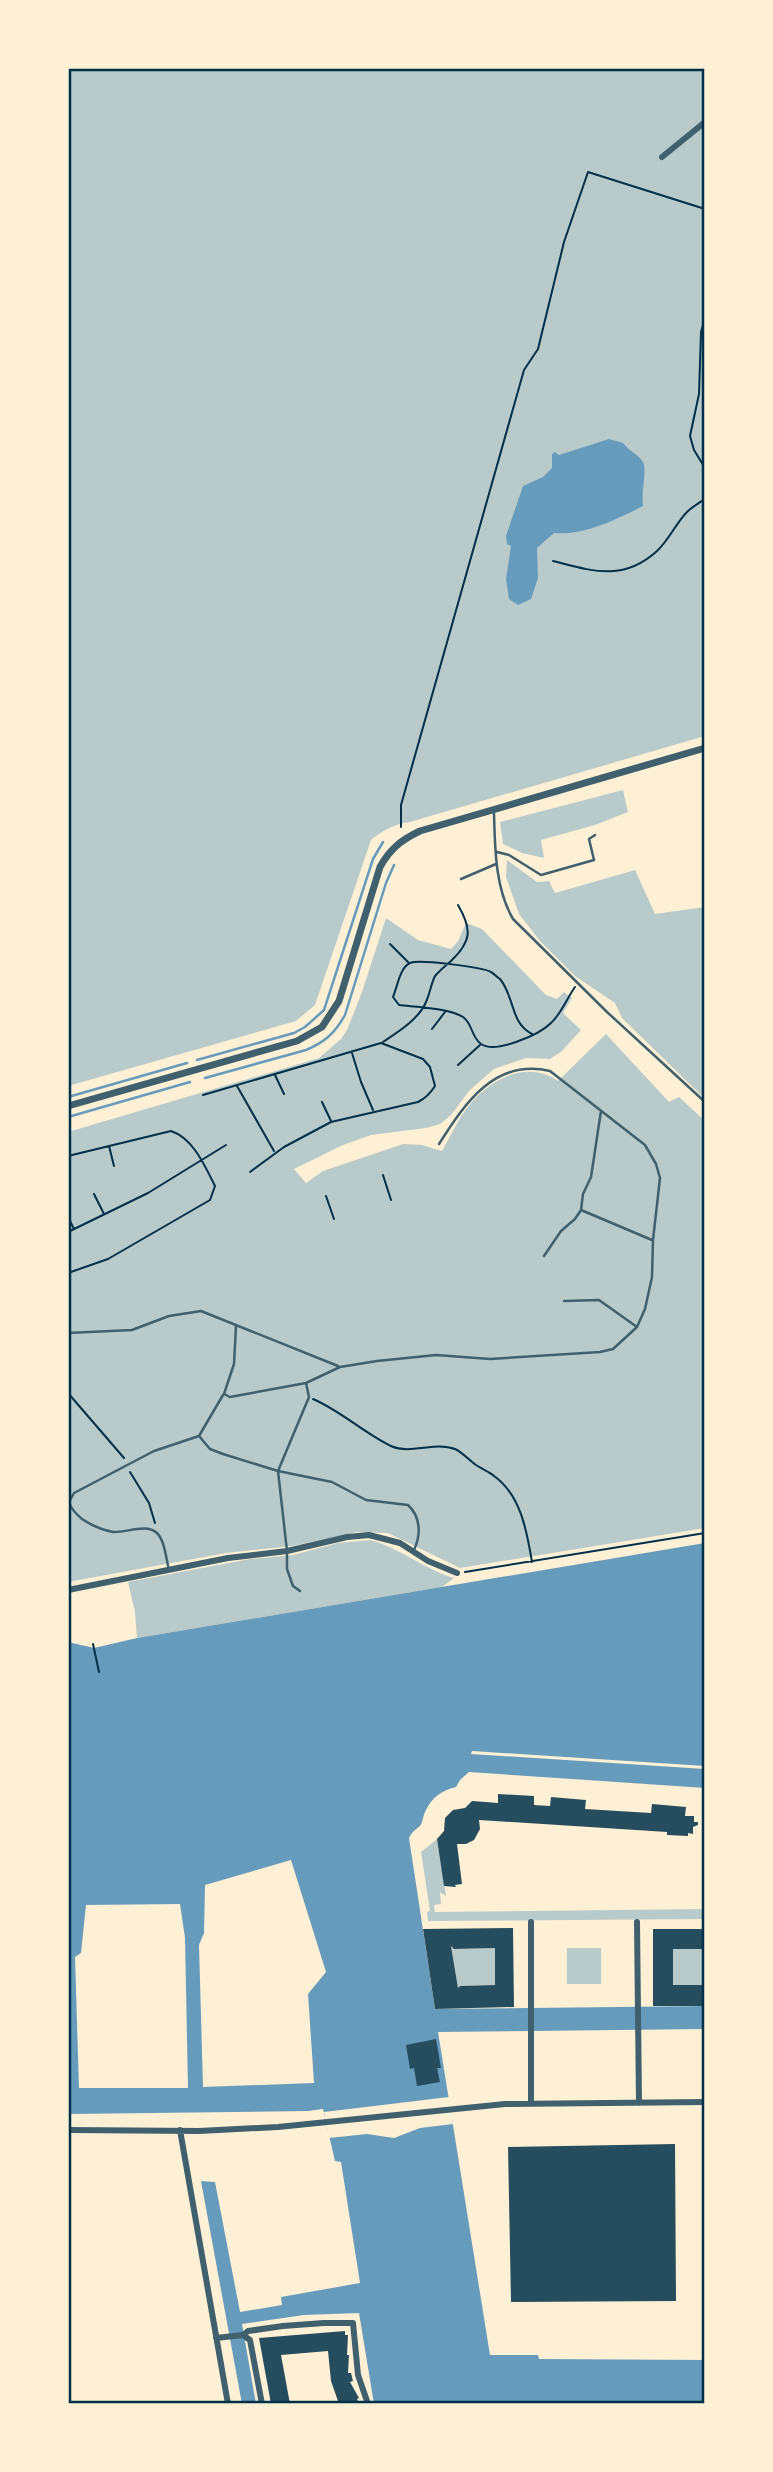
<svg xmlns="http://www.w3.org/2000/svg" width="773" height="2472" font-family="'Fira Sans',sans-serif">
<rect width="100%" height="100%" fill="#fdf0d5"/>
<!-- green -->
<path fill="#b9caca" d="M68,68H705V736L410,822C395,824 383,830 371,840L315,1005L296,1021L68,1086Z
M623,790L628,812L595,825L541,840L544,858L522,853L503,844L500,822Z
M507,860L537,882L549,881L555,893L635,870L655,914L705,907V1099L622,1018L615,1003L575,976L540,941L519,914L506,877Z
M386,918L418,940L451,949L458,941L466,923L482,929L546,995L557,999L564,992L572,998L563,1013L581,1030L562,1051L550,1059L526,1058L494,1069L469,1091L451,1115L440,1124L426,1128L371,1135L343,1145L294,1169L306,1183L323,1171L403,1144L422,1145L442,1151C450,1137 457,1121 467,1108C488,1080 526,1059 558,1081L606,1034L669,1102L679,1097L705,1121V1528L460,1568L388,1533L357,1532L292,1546L226,1553L68,1582V1132L319,1058L341,1039L347,1030L362,992Z
M370,1540C402,1549 424,1569 454,1578L442,1587L137,1638L135,1612L128,1582L250,1559L293,1555L338,1543Z
M437,1839L446,1896L440,1892L441,1904L434,1905L435,1912L705,1909V1919L428,1921L427,1912L430,1911L421,1852Z
M451,1946L454,1949L495,1948V1985L461,1986L458,1988Z
M567,1948H601V1984H567Z
M673,1949H705V1985H673Z"/>
<!-- water -->
<path fill="#669bbc" fill-rule="evenodd" d="M609,439L623,443C630,452 639,455 643,462C647,470 641,493 643,506C617,519 584,536 554,533L537,548L538,578L531,599L518,605L509,599L506,579L511,546L507,544L506,536L523,486L543,477L552,468V454L555,452L559,455Z
M705,1543V1788L469,1772L460,1780L456,1787C443,1790 432,1797 426,1810C423,1815 423,1822 420,1826C415,1830 412,1832 409,1838L435,2009L705,2006V2029L438,2032L490,2355H538L539,2359L705,2360V2404H374L359,2313L304,2315L242,2324L256,2404H242L201,2181L215,2182L240,2312L282,2305L281,2297L360,2283L341,2162L335,2161L323,2109L308,2111L68,2114V1642L94,1648L137,1638ZM291,1860L326,1972L308,1994L314,2083L203,2087L199,1945L204,1933L205,1885ZM180,1904L185,1938L188,2088H79L75,1957L81,1953L86,1905Z"/>
<!-- pier -->
<path fill="#fdf0d5" d="M472,1751L705,1766V1769L471,1754Z
M449,2097L453,2124L420,2128L394,2138L367,2134L329,2138L324,2112Z"/>
<g fill="none" stroke-linecap="round" stroke-linejoin="round">
<!-- stream -->
<path stroke="#669bbc" stroke-width="2.5" d="M197,1060L294,1033L305,1027L324,1010L373,859L383,842
M205,1078L306,1050C325,1042 335,1033 345,1015L386,883L394,865
M68,1097L187,1063
M68,1117L190,1082"/>
</g>
<!-- building -->
<path fill="#264d5e" fill-rule="evenodd" d="M498,1794L534,1796V1805L550,1806L551,1797L586,1800L585,1809L651,1813L652,1804L686,1807L685,1816H694V1822H698V1825L693,1827V1834L688,1833V1836L667,1835V1832L479,1820L480,1829L474,1840L466,1844H457L462,1884L455,1885L456,1887L444,1886L437,1839L444,1831L445,1818L453,1810L465,1808L472,1801L498,1803Z
M513,1928L514,2007L435,2009L423,1929ZM451,1946L454,1949L495,1948V1985L460,1986L458,1988Z
M653,1929H705V1949H673V1985H705V2006H653Z
M436,2039L441,2068H437L440,2082L417,2086L414,2068L410,2069L406,2045Z
M675,2144L676,2301L511,2302L508,2147Z
M345,2331V2335H348L347,2355H349L348,2373H351L353,2381L350,2382L359,2398L357,2399L359,2404H339L331,2381L328,2351L281,2355L290,2404H271L259,2338Z"/>
<g fill="none" stroke-linecap="round" stroke-linejoin="round">
<!-- path -->
<path stroke="#003049" stroke-width="2" d="M705,318L701,332L699,394L690,436L694,450L705,468
M553,561C592,571 623,582 657,551C669,540 676,523 687,512C692,507 699,503 705,499
M401,827V805L524,370L538,349L564,242L588,172L705,209
M390,944L408,962
M432,1029L445,1012
M532,1034C510,1023 515,997 500,979C498,978 493,973 491,972C482,967 418,959 410,963C400,967 397,988 393,997L399,1005C416,1007 449,1008 463,1017C473,1024 471,1037 481,1044C495,1054 539,1035 551,1023C561,1014 567,998 575,987
M383,1042C398,1032 419,1019 426,1002C430,993 431,984 435,976C440,970 445,966 451,961C472,941 472,929 458,905
M352,1053L361,1082L373,1110
M458,1065L480,1045
M275,1075L284,1094
M237,1086L274,1151
M203,1095L381,1043L423,1059L430,1067L435,1086C430,1094 426,1098 418,1102L331,1122L284,1147L250,1172
M322,1102L331,1121
M109,1146L114,1166
M68,1156L171,1131C193,1138 205,1166 215,1186L210,1200L108,1259L68,1273
M383,1175L391,1200
M94,1194L104,1214
M326,1196L334,1219
M68,1217L74,1229
M68,1232L148,1193L226,1145
M68,1393L124,1458
M313,1399C341,1411 364,1433 391,1446C411,1455 435,1441 455,1449C462,1452 469,1460 476,1465C482,1469 489,1472 494,1476C521,1495 527,1532 532,1562
M130,1472L149,1503L155,1523
M465,1572L705,1533
M68,1644L70,1655
M93,1644L99,1672"/>
<!-- service -->
<path stroke="#3f606c" stroke-width="2.5" d="M494,813C495,848 495,888 513,919L607,1012L705,1102
M497,852L509,855L541,875L594,860L589,839L595,835
M461,879L496,864
M581,1210L583,1194L591,1177L601,1111
M544,1256L561,1231L575,1219L581,1210L652,1240
M564,1301L599,1300L637,1327
M236,1326L234,1364L224,1394L230,1397L306,1383L340,1367L377,1361L436,1355L490,1359L600,1352L613,1349L637,1327L645,1309L652,1277L653,1240L660,1178L656,1164L645,1145L550,1071C495,1058 465,1103 439,1144
M68,1333L132,1330L169,1316L201,1311L338,1366
M199,1436L210,1449L223,1454L278,1471L332,1482L366,1500L408,1505C421,1517 421,1535 414,1550
M169,1570C166,1559 165,1541 157,1533C146,1523 126,1533 113,1532C102,1530 91,1525 82,1519C76,1514 71,1509 69,1502L74,1493L154,1451L199,1436L223,1395
M300,1591L293,1586L287,1569V1551L278,1471L309,1397L306,1383"/>
<!-- minor -->
<path stroke="#3f606c" stroke-width="6" d="M662,157L705,122
M68,1590L228,1558L287,1551L347,1537L369,1535L400,1543L428,1561L457,1573
M531,1922V2103
M637,1922L639,2103
M68,2130L199,2131L278,2127L505,2104L705,2102
M180,2130L228,2404
M243,2335L250,2340L262,2404
M216,2338L243,2335L248,2331L283,2326L324,2323H353L358,2375L368,2404"/>
<!-- tertiary -->
<path stroke="#3f606c" stroke-width="7" d="M68,1106L297,1041L322,1027L339,1001L380,867C390,849 401,840 420,831L705,748"/>
</g>
<!-- border -->
<rect width="773" height="2472" fill="none" stroke="#fdf0d5" stroke-width="140"/>
<rect x="70" y="70" width="633" height="2332" fill="none" stroke="#003049" stroke-width="2.5"/>
</svg>
